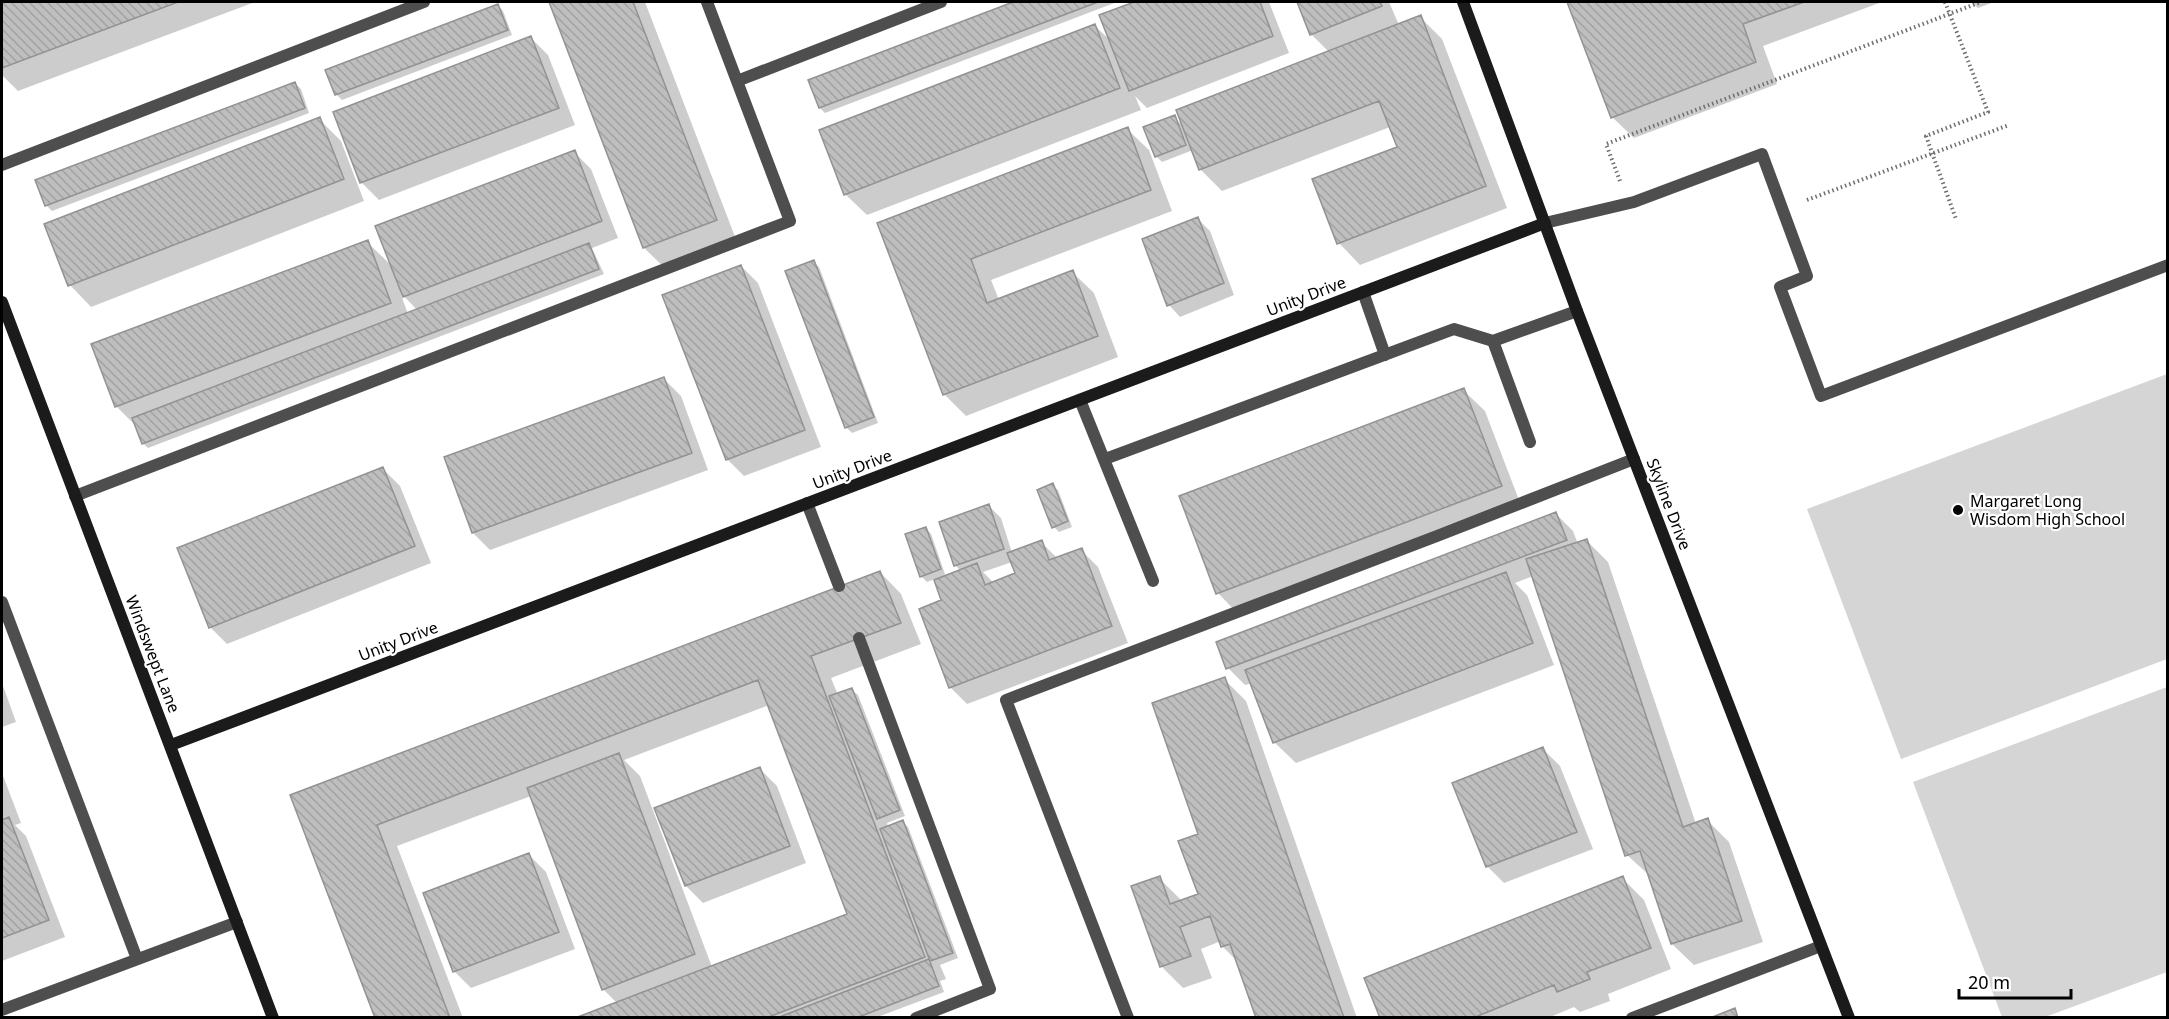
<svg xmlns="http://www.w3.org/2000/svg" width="2169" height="1019" font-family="'Noto Sans',sans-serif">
<defs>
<pattern id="building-back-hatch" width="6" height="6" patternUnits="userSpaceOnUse" patternTransform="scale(1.5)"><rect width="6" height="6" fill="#bebebe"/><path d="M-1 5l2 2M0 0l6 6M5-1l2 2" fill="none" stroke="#a2a2a2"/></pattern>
</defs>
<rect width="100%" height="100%" fill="#fff"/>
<!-- pitch -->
<path fill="#d5d5d5" d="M2167,374V659L1901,759L1807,509Z
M2167,687V972L2045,1017H2002L1913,782Z"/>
<!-- shadow -->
<path fill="#0003" fill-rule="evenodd" d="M2,2H255L18,91L2,75Z
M551,2H645L737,242L666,269L644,248Z
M1017,2H1117L825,113L820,108L810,81Z
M1139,2H1269L1289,53L1147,108L1135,96L1141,110L867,215L845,194L1095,26L1111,41L1101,16Z
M1298,2H1389L1399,25L1420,17L1442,39L1507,208L1360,265L1339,243L1398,148L1390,127L1222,191L1201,170L1193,150L1162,162L1156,156L1174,117L1184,127L1329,52L1311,34Z
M1569,2H1882L1763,46L1777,84L1634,138L1612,117Z
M1972,2H1994L1978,8Z
M498,5L503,11L512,35L342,100L336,94Z
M531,38L548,55L575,125L379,200L362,183L335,113Z
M295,83L301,89L309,113L52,211L46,205L37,181Z
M319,119L341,141L364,201L91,307L70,285Z
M1127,129L1149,150L1172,211L991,280L999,300L1072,272L1094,293L1118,357L966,416L944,394L879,224Z
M574,152L591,169L618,238L592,248L604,274L148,448L143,443L137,427L116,406L367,242L393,267ZM400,292L417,310L408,314Z
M1198,219L1210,231L1234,295L1180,317L1169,305Z
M813,262L819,267L878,423L852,433L846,427L787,272Z
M741,266L758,283L821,447L744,476L727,459Z
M664,379L681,396L708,470L490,550L473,533Z
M1463,390L1485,411L1522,508L1239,615L1218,593L1181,496Z
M383,469L400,486L431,563L227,644L210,627Z
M1052,485L1058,490L1072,527L1059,532L1054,527Z
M989,506L1001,518L1012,553L1041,542L1058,559L1081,550L1098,567L1128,643L967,704L950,687L943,601L935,579L927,582L921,576L926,528L931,534L946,577L961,571L955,565ZM1012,562L1017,574L994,583L983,572Z
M1556,514L1573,531L1578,544L1587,541L1608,562L1696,824L1707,820L1729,842L1763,942L1694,965L1672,944L1650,876L1627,855L1533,576L1515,583L1527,595L1554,665L1296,763L1274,742L1252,683L1245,685L1228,668Z
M880,572L901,594L921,644L831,678L838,695L852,690L858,695L905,816L887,823L888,827L903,822L908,827L958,958L940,965L946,979L940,981L944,992L875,1018H580L617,1003L603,989L531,796L397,846L463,1018H376L292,796ZM769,705L849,915L712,967L640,776L624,760Z
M1224,679L1246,701L1357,1018H1258L1239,963L1222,946L1221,941L1201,949L1212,978L1183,988L1161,966L1159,878L1182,901L1200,895V835Z
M2,683L16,722L2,727Z
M1543,749L1560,766L1593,849L1504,883L1487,866Z
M760,769L777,786L806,863L703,903L686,886L656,808Z
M2,773L21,823L15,825L26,836L65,937L2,961Z
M529,855L546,872L575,949L471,988L454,971Z
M1622,878L1644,900L1671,969L1608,994L1610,1001L1580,1012L1574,1007L1548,1018H1381Z"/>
<!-- building -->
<path fill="url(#building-back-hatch)" stroke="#929292" stroke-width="1.5" d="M2,2H178L2,68Z
M549,2H633L717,220L643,248Z
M1013,2H1098L819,108L808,80Z
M1134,2H1260L1273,36L1129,91L1099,15Z
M1297,2H1380L1382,6L1310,35Z
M1567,2H1804L1743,24L1756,62L1611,118Z
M498,4L508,30L335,95L325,70Z
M1421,15L1486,186L1337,244L1312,179L1397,147L1379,101L1199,170L1176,110Z
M1095,24L1120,88L844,195L819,130Z
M531,36L559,108L360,183L333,112Z
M295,82L305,108L45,206L35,180Z
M1175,115L1186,145L1155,157L1143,127Z
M320,117L344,179L68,286L44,224Z
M1128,127L1151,190L971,259L987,303L1073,270L1098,336L943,395L877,223Z
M575,150L602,221L403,297L375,226Z
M1198,217L1224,283L1167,306L1142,239Z
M368,240L391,303L115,407L91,344Z
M589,243L599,269L142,444L132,418Z
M814,260L874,417L845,428L785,271Z
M741,265L805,430L726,460L662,295Z
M664,377L692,453L472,533L444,457Z
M1464,388L1502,486L1216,594L1179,496Z
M383,467L415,546L209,628L177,548Z
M1053,483L1068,521L1052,528L1037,490Z
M989,504L1004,549L954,566L939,522Z
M1556,512L1567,540L1226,669L1216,642Z
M926,527L941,569L920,577L905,534Z
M1587,539L1683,827L1708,818L1742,921L1671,944L1640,851L1625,856L1526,559Z
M1042,540L1049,560L1082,548L1112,626L949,688L919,609L941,600L934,580L977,563L985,585L1015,573L1007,553Z
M880,571L901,623L811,656L925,957L766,1018H575L847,914L758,680L377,825L450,1018H375L290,795Z
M1506,572L1533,643L1273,743L1245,670Z
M1225,677L1344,1018H1256L1230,944L1221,947L1210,916L1180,927L1191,956L1160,967L1131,886L1160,876L1170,904L1198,894L1178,841L1198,834L1152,703Z
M852,688L900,810L877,819L829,696Z
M1543,747L1577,832L1486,867L1452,783Z
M619,753L695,954L602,990L527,788Z
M760,767L790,846L685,886L654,808Z
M9,817L49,920L2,938V820Z
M903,820L953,953L930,961L880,829Z
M529,853L559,932L453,972L423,893Z
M1623,876L1651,948L1587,972L1590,979L1557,992L1554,985L1473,1018H1380L1364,978Z
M929,959L939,986L856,1018H777Z
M1735,1008L1738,1018H1710Z"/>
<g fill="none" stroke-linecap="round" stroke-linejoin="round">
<!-- path -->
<path stroke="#707070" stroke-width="4" stroke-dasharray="1.5 3" stroke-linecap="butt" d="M1945,2L1988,112L1926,136L1956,219
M1620,181L1606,144L1981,2
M1807,200L2009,125"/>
<!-- lane -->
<path stroke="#4e4e4e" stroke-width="12" d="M737,81L941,2
M2,165L424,2
M1545,223L1634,202L1762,154L1807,276L1780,287L1821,396L2168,265
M1363,292L1385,355
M1493,341L1530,442
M1080,400L1153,581
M1105,459L1454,329L1493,341L1577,311
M75,496L790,221L707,2
M807,503L839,586
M2,602L137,959
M859,638L990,989L916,1018
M2,1010L237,922
M1128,1018L1006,700L1437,536L1634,459
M1632,1018L1821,946"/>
<!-- secondary -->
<path stroke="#1b1b1b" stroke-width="12" d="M1463,2L1577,311L1849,1018
M2,302L273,1018
M171,745L1545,223"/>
</g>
<!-- markers -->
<circle fill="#000" stroke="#fff" stroke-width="2" cx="1958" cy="510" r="6"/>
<g text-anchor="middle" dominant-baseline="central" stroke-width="4.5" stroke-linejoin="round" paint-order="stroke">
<!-- street labels -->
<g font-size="16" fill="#000" stroke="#fff">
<text transform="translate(1306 296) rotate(-21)">Unity Drive</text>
<text transform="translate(852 469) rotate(-21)">Unity Drive</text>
<text transform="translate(1669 504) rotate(69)">Skyline Drive</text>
<text transform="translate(398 641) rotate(-21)">Unity Drive</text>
<text transform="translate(153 654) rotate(69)">Windswept Lane</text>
</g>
<!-- poi labels -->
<g font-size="16" fill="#000" stroke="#fff" text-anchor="start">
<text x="1970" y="501">Margaret Long<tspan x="1970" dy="18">Wisdom High School</tspan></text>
</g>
</g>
<!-- border -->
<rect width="2169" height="1019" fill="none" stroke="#000000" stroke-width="6"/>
<!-- scale -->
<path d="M1959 989v9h112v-9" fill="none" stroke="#000000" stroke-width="3"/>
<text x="1968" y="989" font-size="18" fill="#000000" stroke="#ffffff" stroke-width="4.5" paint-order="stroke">20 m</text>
</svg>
